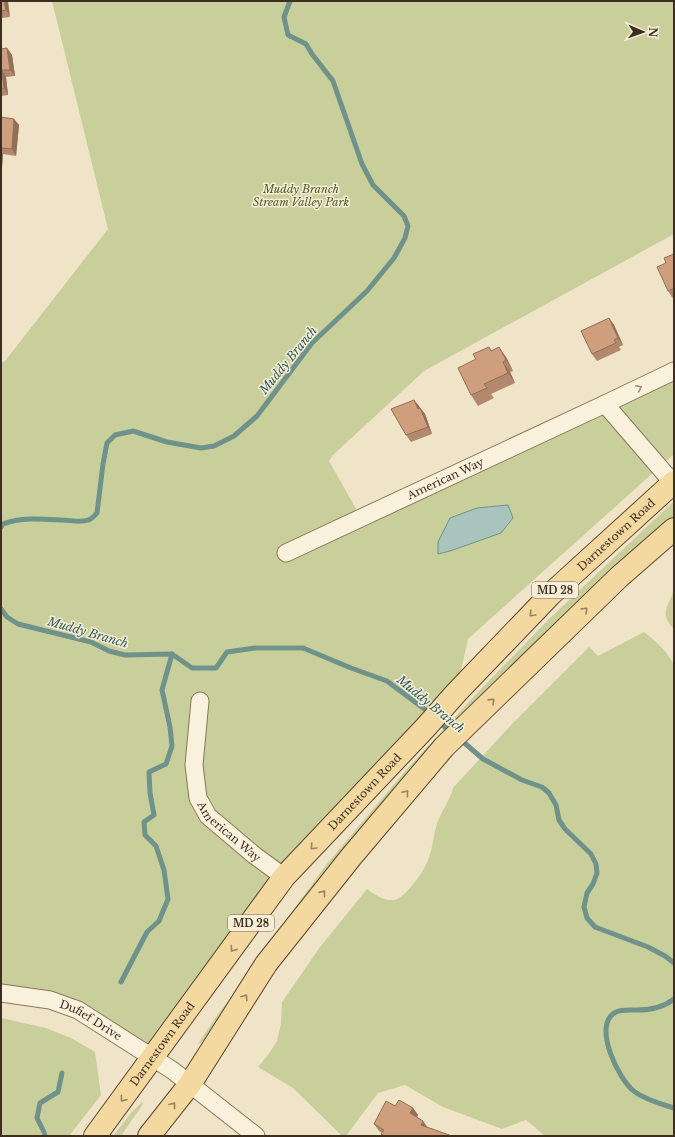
<svg xmlns="http://www.w3.org/2000/svg" width="675" height="1137" font-family="'Libre Baskerville',serif">
<style>
.green{fill:#c9cf9b}
.water{fill:#a9c4bc;stroke:#6f938a}
.lines{fill:none;stroke-linecap:round;stroke-linejoin:round}
.stream{stroke:#6f938a;stroke-width:5}
.street-casing{stroke:#8d765c;stroke-width:19}
.primary-casing{stroke:#5b4430;stroke-width:24}
.street{stroke:#faf1dc;stroke-width:17}
.primary{stroke:#f3d9a0;stroke-width:22}
.wall{fill:#b2896c}
.shaded-wall{fill:#916f58}
.building{fill:#cf9f7d;stroke:#916f58}
.oneway{stroke:#9c907e}
.oneway2{stroke:#988460}
.labels{text-anchor:middle;dominant-baseline:central;stroke-width:3;stroke-linejoin:round;paint-order:stroke}
.shield{fill:#f7eed8;stroke:#756857;stroke-width:1}
.shield-label{font-size:10px;font-weight:bold;fill:#3d2e20}
.park-label{font-size:11px;font-style:italic;fill:#4d5a26;stroke:#f7eed8}
.street-label{font-size:11px;fill:#3d2e20;stroke:#f7eed8}
.water-label{font-size:12px;font-style:italic;fill:#2f5d5a;stroke:#f7eed8}
</style>
<rect width="100%" height="100%" fill="#f0e4c8"/>
<g class="green">
<path d="M52,1H674V234L424,371L333,455L329,461L364,523L674,377V454L468,639L456,693L284,877L153,1059L100,1024L1,993V363L5,361L108,229Z"/>
<path d="M674,501V520L532,656L207,1037L197,1045L218,1014L272,946L294,909L326,865L407,769L479,691L549,619Z"/>
<path d="M674,589V629C658,613 669,606 674,589Z"/>
<path d="M644,632C656,641 667,651 674,665V1136H545L526,1120L502,1129L443,1107L405,1085L378,1093L346,1136H342L293,1088L258,1067L268,1055L277,1041L281,1023L282,1002L320,947L367,889C374,894 385,902 395,900C407,896 426,869 429,857C433,847 433,835 437,824C441,811 450,801 453,788L512,724L589,647L598,656Z"/>
<path d="M1,1018L46,1028L73,1039L95,1052L101,1095L69,1136H1Z"/>
<path d="M142,1102L143,1104L121,1136H113L131,1113Z"/>
</g>
<path class="water" d="M508,505L513,518L501,533L450,551L438,554V542L450,518L477,508Z"/>
<g class="lines">
<g class="stream">
<path d="M1,527L3,524C22,517 43,519 62,520C70,520 80,523 88,520C92,519 94,516 97,513L103,464L107,443L115,435L133,431L167,442L201,448L214,446L234,436L257,416L312,343L367,291L394,258L405,238L408,226L404,216L373,185L362,164L333,81L312,54L306,44L288,35L284,17L290,1"/>
<path d="M1,609L7,617L18,624L91,642L109,651L125,655L172,654L192,668H216L227,652L255,648H303L351,668L387,681L431,714"/>
<path d="M438,721L452,733"/>
<path d="M460,739L483,759L522,780L542,787L549,793L556,805L559,820L565,829L591,854L596,864L597,873L593,884L587,893L584,907L587,918L595,927L648,947L665,956L674,963"/>
<path d="M121,982L147,932L159,921L168,899L164,870L156,846L145,835L144,822L154,815L150,793L149,772L166,764L172,746L170,727L162,690L172,654"/>
<path d="M674,999C664,1007 649,1010 637,1010C630,1010 623,1009 616,1012C591,1024 619,1081 635,1092C646,1100 661,1104 674,1108"/>
<path d="M45,1136L44,1132L37,1118L40,1103L58,1092L62,1073"/>
</g>
<defs>
<g id="street">
<path d="M605,404L673,483"/>
<path id="s1" d="M286,553L605,404L674,371"/>
<path id="s2" d="M200,701L194,765L198,798L208,816L254,855L284,877"/>
<path id="s3" d="M1,993L50,1000L78,1010L172,1070L256,1136"/>
</g>
<g id="primary">
<path id="s4" d="M95,1136L284,877L426,727L456,693L551,594L674,482"/>
<path d="M149,1136L190,1084L266,964L351,857L444,747L619,577L674,529"/>
</g>
</defs>
<use href="#street" class="street-casing"/>
<use href="#primary" class="primary-casing"/>
<use href="#street" class="street"/>
<use href="#primary" class="primary"/>
</g>
<g class="wall">
<path d="M1,1L10,17L1,18Z"/>
<path d="M1,43L2,49L7,48L12,55L15,76L6,77L8,95L1,96Z"/>
<path d="M1,117L14,119L19,125L16,156L3,154L2,168H1Z"/>
<path d="M674,254V300L668,291L666,263Z"/>
<path d="M609,318L614,325L623,345L619,347L621,350L597,361L592,354Z"/>
<path d="M492,350L506,357L513,371L510,372L515,383L491,394L494,398L478,406L471,395L476,359Z"/>
<path d="M414,400L425,414L432,434L411,442L406,435Z"/>
<path d="M395,1106L413,1108L418,1115L417,1117L428,1128L452,1136H382L381,1134L382,1133L379,1131L374,1124Z"/>
</g>
<g class="shaded-wall">
<path d="M4,1H8L10,17L6,10Z"/>
<path d="M7,48L12,55L15,76L10,70Z"/>
<path d="M2,70L6,77L8,95L4,88Z"/>
<path d="M14,119L19,125L16,156L12,149Z"/>
<path d="M1,151L3,154L2,168L1,167Z"/>
<path d="M609,318L614,325L623,345L618,338Z"/>
<path d="M499,347L506,357L513,371L506,360Z"/>
<path d="M503,362L510,372L515,383L508,373Z"/>
<path d="M414,400L419,406L423,415L418,409Z"/>
<path d="M420,408L425,414L432,434L428,427Z"/>
<path d="M413,1108L418,1115L415,1120L410,1113Z"/>
<path d="M423,1121L428,1128L421,1125Z"/>
</g>
<g class="building">
<path d="M1,1H4L6,10L1,11Z"/>
<path d="M7,48L10,70H2L4,88L1,89V49Z"/>
<path d="M1,117L14,119L12,149L1,148Z"/>
<path d="M674,254V288L668,291L657,267L666,263L664,258Z"/>
<path d="M609,318L618,338L614,340L616,343L592,354L581,331Z"/>
<path d="M489,347L491,351L499,347L506,360L503,362L508,373L484,384L487,388L471,395L458,368L476,359L473,354Z"/>
<path d="M414,400L418,409L420,408L428,427L406,435L391,409Z"/>
<path d="M399,1100L413,1108L410,1113L423,1121L421,1125L452,1136H385L381,1134L384,1130L374,1124L386,1101L395,1106Z"/>
</g>
<defs><path id="oneway-chevron" d="M-2-3.5L2.5 0L-2 3.5" fill="none" stroke-width="1.6" stroke-linecap="round" stroke-linejoin="round"/></defs>
<use class="oneway" href="#oneway-chevron" transform="translate(639 388) rotate(-26)"/>
<g class="oneway2">
<use href="#oneway-chevron" transform="translate(585 610) rotate(-44)"/>
<use href="#oneway-chevron" transform="translate(532 614) rotate(134)"/>
<use href="#oneway-chevron" transform="translate(492 701) rotate(-44)"/>
<use href="#oneway-chevron" transform="translate(406 793) rotate(-50)"/>
<use href="#oneway-chevron" transform="translate(313 847) rotate(133)"/>
<use href="#oneway-chevron" transform="translate(323 893) rotate(-51)"/>
<use href="#oneway-chevron" transform="translate(233 949) rotate(126)"/>
<use href="#oneway-chevron" transform="translate(245 997) rotate(-57)"/>
<use href="#oneway-chevron" transform="translate(123 1099) rotate(127)"/>
<use href="#oneway-chevron" transform="translate(173 1105) rotate(-52)"/>
</g>
<g class="labels">
<g class="shield">
<rect x="532" y="582" width="46" height="16" rx="3"/>
<rect x="228" y="915" width="46" height="16" rx="3"/>
</g>
<g class="shield-label">
<text x="555" y="590">MD 28</text>
<text x="251" y="923">MD 28</text>
</g>
<g class="park-label">
<text x="301" y="189">Muddy Branch<tspan x="301" dy="13">Stream Valley Park</tspan></text>
</g>
<g class="street-label">
<text stroke="none"><textPath href="#s1" startOffset="176">American Way</textPath></text>
<text stroke="none"><textPath href="#s4" startOffset="798">Darnestown Road</textPath></text>
<text stroke="none"><textPath href="#s4" startOffset="438">Darnestown Road</textPath></text>
<text stroke="none"><textPath href="#s2" startOffset="144">American Way</textPath></text>
<text stroke="none"><textPath href="#s3" startOffset="95">Dufief Drive</textPath></text>
<text stroke="none"><textPath href="#s4" startOffset="114">Darnestown Road</textPath></text>
</g>
<g class="water-label">
<text transform="translate(288 360) rotate(-51)">Muddy Branch</text>
<text transform="translate(88 632) rotate(16)">Muddy Branch</text>
<text transform="translate(431 704) rotate(39)">Muddy Branch</text>
</g>
</g>
<rect width="675" height="1137" fill="none" stroke="#3d2e20" stroke-width="4"/>
<g transform="translate(643 32) rotate(92)" stroke="#f7eed8" stroke-width="3" paint-order="stroke">
<path d="M0-3L7 15L0 10L-7 15Z" fill="#3d2e20"/>
<text y="-6" font-size="11" font-weight="bold" text-anchor="middle" fill="#3d2e20">N</text>
</g>
</svg>
